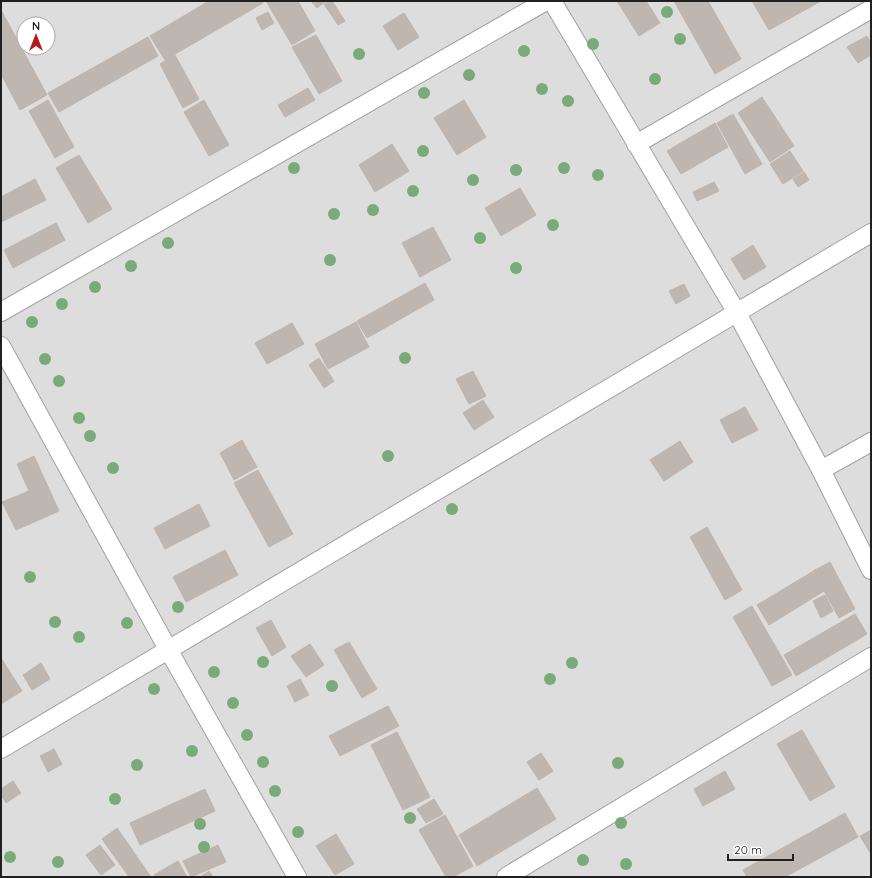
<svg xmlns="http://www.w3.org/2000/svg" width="872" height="878" font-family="Quicksand,sans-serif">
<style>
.residential{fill:#dedddd;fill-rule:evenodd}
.building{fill:#bdb6b1;stroke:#c0b4ac}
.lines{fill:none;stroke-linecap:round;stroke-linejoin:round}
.minor-casing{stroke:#a1a1a1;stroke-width:20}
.minor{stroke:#fff;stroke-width:18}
.tree{fill:#7aaa7a}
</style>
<rect width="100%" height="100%" fill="#f0ede8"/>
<path class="residential" d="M1,1H871V877H1ZM24,24H48V48H24Z"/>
<g class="building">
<path d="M209,1H262L263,3L165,60L150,36Z"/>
<path d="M266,1H298L315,31L292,45Z"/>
<path d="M311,1H326L317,8Z"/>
<path d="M330,1H332L345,21L338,25L324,4Z"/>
<path d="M617,1H646L660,23L639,36Z"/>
<path d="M674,1H708L741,59L715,74Z"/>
<path d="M752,1H821L769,30Z"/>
<path d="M1,10L47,95L20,110L1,74Z"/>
<path d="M268,12L274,23L262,30L256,18Z"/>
<path d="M404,13L419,37L398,50L383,26Z"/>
<path d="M316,35L342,81L319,94L292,47Z"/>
<path d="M867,36L871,43V55L858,63L847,47Z"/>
<path d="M148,37L158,56L59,112L48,93Z"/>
<path d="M175,55L199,99L183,108L160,64Z"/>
<path d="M308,88L315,100L285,117L278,105Z"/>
<path d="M762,97L794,146L770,162L738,113Z"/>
<path d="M48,100L74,147L55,158L29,111Z"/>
<path d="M204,100L229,145L209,156L184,112Z"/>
<path d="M464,100L486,137L457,155L434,118Z"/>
<path d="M733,114L762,164L745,174L717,123Z"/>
<path d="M715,123L728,147L681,174L667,151Z"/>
<path d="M392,144L409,171L375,192L359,165Z"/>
<path d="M790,151L803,171L783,184L770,164Z"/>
<path d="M79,155L112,209L88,223L56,168Z"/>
<path d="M804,172L809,180L798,187L793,179Z"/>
<path d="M35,179L46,200L1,222V197Z"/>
<path d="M714,182L719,191L697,201L693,192Z"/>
<path d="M520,188L536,215L501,236L485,208Z"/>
<path d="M56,223L65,240L13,268L4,250Z"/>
<path d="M433,227L451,260L420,277L402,243Z"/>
<path d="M753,245L766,267L744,280L731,259Z"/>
<path d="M425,283L434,300L367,338L357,321Z"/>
<path d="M684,284L690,296L676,304L669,291Z"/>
<path d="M356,322L369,347L328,369L315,344Z"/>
<path d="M292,323L304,344L267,364L255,343Z"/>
<path d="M319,358L334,381L324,388L309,365Z"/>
<path d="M473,371L486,396L469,404L456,379Z"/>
<path d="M483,400L494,417L474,430L463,413Z"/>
<path d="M745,407L758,430L732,443L720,420Z"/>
<path d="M242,440L257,467L234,480L220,453Z"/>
<path d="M680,441L693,462L664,481L650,460Z"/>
<path d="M34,456L59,511L16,530L2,502L29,491L17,464Z"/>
<path d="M258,470L293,534L269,547L234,483Z"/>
<path d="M199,504L210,526L165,549L154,528Z"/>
<path d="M707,527L742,590L725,600L690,537Z"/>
<path d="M225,550L238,575L186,602L173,577Z"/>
<path d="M830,562L855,609L839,618L813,571Z"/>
<path d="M812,572L824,591L769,625L757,605Z"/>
<path d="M825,595L833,611L821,618L813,601Z"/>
<path d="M752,606L792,675L772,686L733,617Z"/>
<path d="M855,614L867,634L796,676L784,655Z"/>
<path d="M271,620L286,647L272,656L256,628Z"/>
<path d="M349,642L377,689L362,698L334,650Z"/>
<path d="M310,644L324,665L306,677L291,656Z"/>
<path d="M1,658L22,691L1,704Z"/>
<path d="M41,663L50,679L32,690L23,675Z"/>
<path d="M300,679L309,695L295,702L287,686Z"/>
<path d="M388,706L399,726L340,756L329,736Z"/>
<path d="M802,730L835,787L810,801L777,744Z"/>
<path d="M397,732L430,797L403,810L371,745Z"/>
<path d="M54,749L62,764L48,772L40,756Z"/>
<path d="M541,753L553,771L539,780L527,762Z"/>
<path d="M725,771L735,789L703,806L694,789Z"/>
<path d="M13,781L21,793L6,803L1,795V789Z"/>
<path d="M537,788L556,819L477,866L459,835Z"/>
<path d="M205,789L215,811L140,845L130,823Z"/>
<path d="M434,799L443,814L426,823L417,809Z"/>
<path d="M845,813L858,837L785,877H747L743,870Z"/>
<path d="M445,815L473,866L453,877H446L419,830Z"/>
<path d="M117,828L151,877H129L102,839Z"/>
<path d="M871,830V854L860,836Z"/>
<path d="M336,834L354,864L335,875L316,846Z"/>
<path d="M100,845L115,865L101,875L86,855Z"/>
<path d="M218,845L226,862L191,877L183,861Z"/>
<path d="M178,861L187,877H155L154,875Z"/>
<path d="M209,871L213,877H200Z"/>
</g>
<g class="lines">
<defs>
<g id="minor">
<path d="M552,1L737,313L821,470L871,570"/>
<path d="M636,144L871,9"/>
<path d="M1,312L546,1"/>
<path d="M1,346L169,651L297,877"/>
<path d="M821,470L871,442"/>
<path d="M1,749L871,233"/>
<path d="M506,877L871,657"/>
</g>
</defs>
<use href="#minor" class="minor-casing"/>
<use href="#minor" class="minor"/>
</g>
<g class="tree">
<circle cx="667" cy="12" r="6"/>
<circle cx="680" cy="39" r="6"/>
<circle cx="593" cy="44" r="6"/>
<circle cx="524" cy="51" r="6"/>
<circle cx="359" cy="54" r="6"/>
<circle cx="469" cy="75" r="6"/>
<circle cx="655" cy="79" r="6"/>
<circle cx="542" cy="89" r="6"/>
<circle cx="424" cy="93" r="6"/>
<circle cx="568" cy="101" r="6"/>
<circle cx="423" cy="151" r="6"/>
<circle cx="294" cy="168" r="6"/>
<circle cx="564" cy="168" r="6"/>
<circle cx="516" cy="170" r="6"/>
<circle cx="598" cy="175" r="6"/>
<circle cx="473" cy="180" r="6"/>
<circle cx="413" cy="191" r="6"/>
<circle cx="373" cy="210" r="6"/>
<circle cx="334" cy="214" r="6"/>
<circle cx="553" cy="225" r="6"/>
<circle cx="480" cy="238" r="6"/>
<circle cx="168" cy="243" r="6"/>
<circle cx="330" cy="260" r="6"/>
<circle cx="131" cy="266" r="6"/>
<circle cx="516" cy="268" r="6"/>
<circle cx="95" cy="287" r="6"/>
<circle cx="62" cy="304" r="6"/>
<circle cx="32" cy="322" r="6"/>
<circle cx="405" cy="358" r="6"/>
<circle cx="45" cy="359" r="6"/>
<circle cx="59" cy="381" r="6"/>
<circle cx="79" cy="418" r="6"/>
<circle cx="90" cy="436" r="6"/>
<circle cx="388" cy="456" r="6"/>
<circle cx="113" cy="468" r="6"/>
<circle cx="452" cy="509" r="6"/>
<circle cx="30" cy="577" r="6"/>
<circle cx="178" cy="607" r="6"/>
<circle cx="55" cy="622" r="6"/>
<circle cx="127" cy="623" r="6"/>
<circle cx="79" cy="637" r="6"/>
<circle cx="263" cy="662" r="6"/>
<circle cx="572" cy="663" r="6"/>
<circle cx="214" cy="672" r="6"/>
<circle cx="550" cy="679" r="6"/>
<circle cx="332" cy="686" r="6"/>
<circle cx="154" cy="689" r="6"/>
<circle cx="233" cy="703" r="6"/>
<circle cx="247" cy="735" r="6"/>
<circle cx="192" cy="751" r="6"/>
<circle cx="263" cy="762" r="6"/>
<circle cx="618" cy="763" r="6"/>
<circle cx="137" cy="765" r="6"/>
<circle cx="275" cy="791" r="6"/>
<circle cx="115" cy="799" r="6"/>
<circle cx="410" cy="818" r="6"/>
<circle cx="621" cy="823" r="6"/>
<circle cx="200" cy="824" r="6"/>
<circle cx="298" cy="832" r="6"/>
<circle cx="204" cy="847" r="6"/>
<circle cx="10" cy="857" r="6"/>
<circle cx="583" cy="860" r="6"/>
<circle cx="58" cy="862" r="6"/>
<circle cx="626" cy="864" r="6"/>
</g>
<rect width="872" height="878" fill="none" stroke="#202020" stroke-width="4"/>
<g transform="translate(36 36)"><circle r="19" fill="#ffffff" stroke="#a6a6a6"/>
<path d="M0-3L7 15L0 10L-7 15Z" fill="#b8191c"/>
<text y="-6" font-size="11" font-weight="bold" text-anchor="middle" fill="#202020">N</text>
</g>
<path d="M728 854v6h65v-6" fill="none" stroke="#202020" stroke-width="2"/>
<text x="734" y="854" font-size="12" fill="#202020" stroke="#ffffff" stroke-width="3" paint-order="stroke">20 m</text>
</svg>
